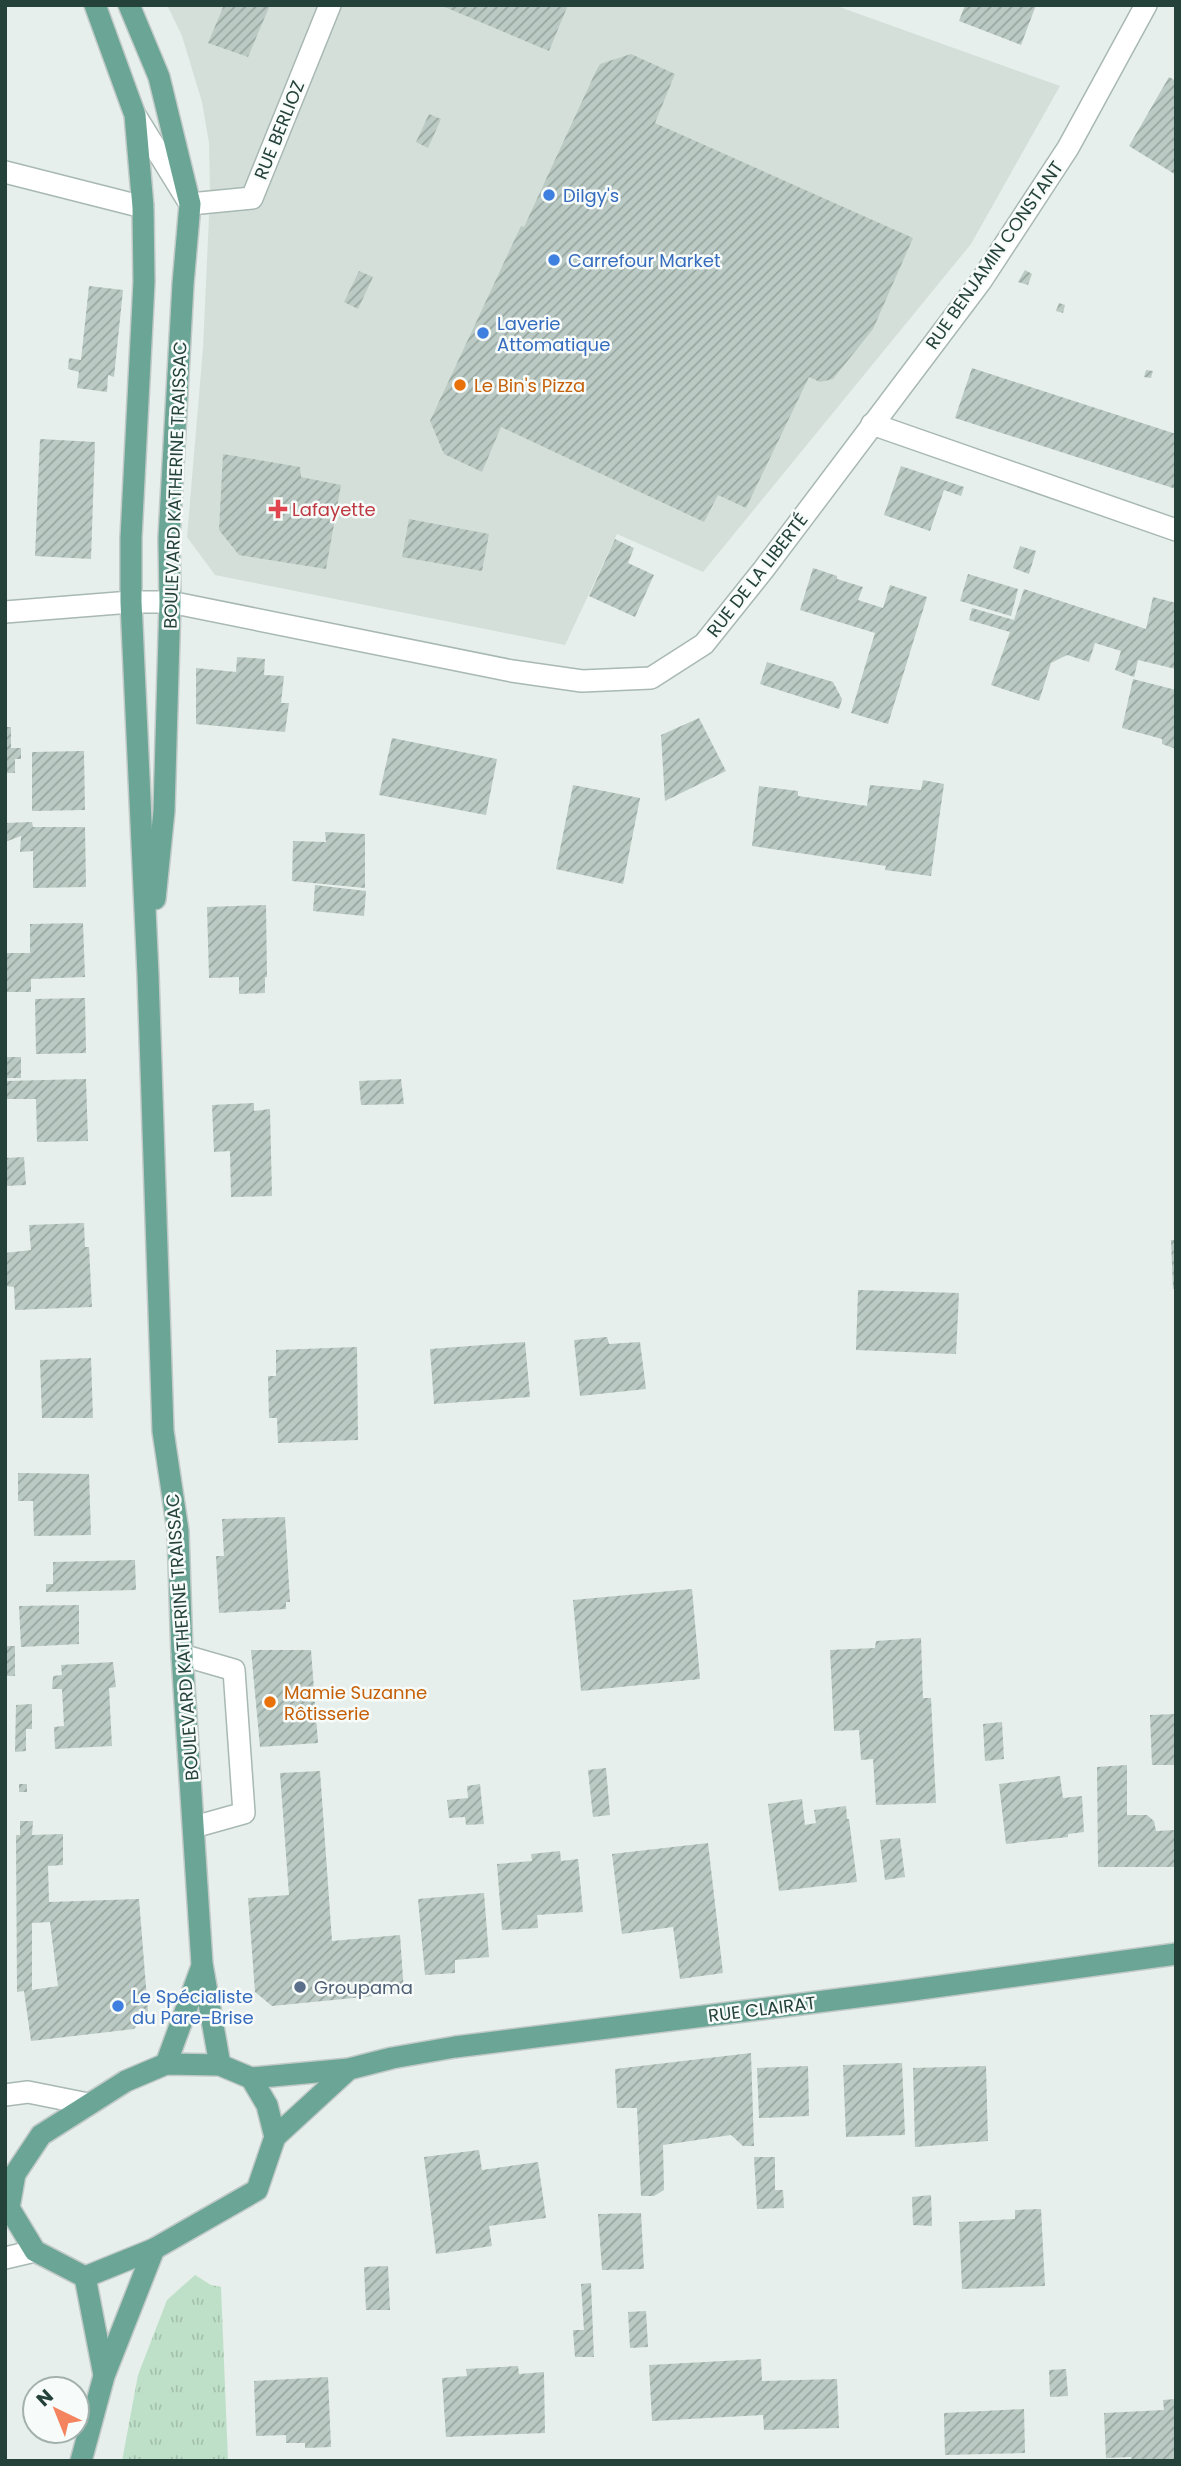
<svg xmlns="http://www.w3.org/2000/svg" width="1181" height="2466" font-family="Poppins,sans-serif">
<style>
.built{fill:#d4dfda}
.grass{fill:url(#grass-tufts)}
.building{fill:url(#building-hatch);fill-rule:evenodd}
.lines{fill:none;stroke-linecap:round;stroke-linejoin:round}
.minor-casing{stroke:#a8b8b2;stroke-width:24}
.major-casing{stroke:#c2cac8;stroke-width:24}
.minor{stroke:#fff;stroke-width:21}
.major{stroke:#6aa596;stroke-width:21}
.shop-dot{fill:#3f7fe0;stroke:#f7fbf9;stroke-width:2.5}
.food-dot{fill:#e8710a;stroke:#f7fbf9;stroke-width:2.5}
.health-dot{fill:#e0444e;stroke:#f7fbf9;stroke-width:2.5}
.service-dot{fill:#5c6f8a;stroke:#f7fbf9;stroke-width:2.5}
.labels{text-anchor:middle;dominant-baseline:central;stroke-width:5;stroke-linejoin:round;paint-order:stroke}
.street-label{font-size:18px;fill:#24423a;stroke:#f7fbf9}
.shop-label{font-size:18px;fill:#366cbe;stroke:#f7fbf9;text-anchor:start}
.food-label{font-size:18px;fill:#c56008;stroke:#f7fbf9;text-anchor:start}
.health-label{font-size:18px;fill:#be3a42;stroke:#f7fbf9;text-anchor:start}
.service-label{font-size:18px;fill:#4e5e75;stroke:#f7fbf9;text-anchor:start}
</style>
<defs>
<pattern id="grass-tufts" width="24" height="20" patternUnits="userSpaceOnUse" patternTransform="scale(1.75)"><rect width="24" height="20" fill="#bfe0c8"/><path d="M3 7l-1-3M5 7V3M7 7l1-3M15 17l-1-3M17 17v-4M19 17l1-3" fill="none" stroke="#a4c1ad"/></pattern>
<pattern id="building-hatch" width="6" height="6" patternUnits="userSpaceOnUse" patternTransform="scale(1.75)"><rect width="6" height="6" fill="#bbcac4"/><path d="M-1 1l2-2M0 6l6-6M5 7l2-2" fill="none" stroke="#98a6a0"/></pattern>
</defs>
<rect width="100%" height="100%" fill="#e6efeb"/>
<path class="built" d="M167,5H834L1060,86L971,244L703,572L617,534L565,645L215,575L187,537L203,348L210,195L209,143L202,102L182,36Z"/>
<path class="grass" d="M195,2275L211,2285L221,2287L228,2461H122L138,2375L167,2300Z"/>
<g class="building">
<path d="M224,5H270L248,57L208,43Z"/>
<path d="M440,5H568L549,51Z"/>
<path d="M965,5H1036L1021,45L959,21Z"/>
<path d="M631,54L675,74L655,123L913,238L873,329L833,379L820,382L809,377L746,508L718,495L704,522L501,427L482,472L444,454L430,421L521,226L524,227L596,71L600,64Z"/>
<path d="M1169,77L1176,81V175L1129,146Z"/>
<path d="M429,114L441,119L428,148L416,142Z"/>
<path d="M1025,270L1032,274L1028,285L1018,282Z"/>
<path d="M359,271L373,277L358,309L344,302Z"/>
<path d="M89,286L123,290L114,377L108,375L107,392L77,388L79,372L68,369L69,358L81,360Z"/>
<path d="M1059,303L1065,305L1063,313L1056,311Z"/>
<path d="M972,368L1176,434V489L955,418Z"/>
<path d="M1146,370L1153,371L1151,378L1144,377Z"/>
<path d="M40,439L95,442L91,559L35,556Z"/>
<path d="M223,454L300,467L301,477L341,485L326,569L239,555L219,530Z"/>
<path d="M901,466L964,487L961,496L944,490L930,531L884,515Z"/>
<path d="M409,519L489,534L482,571L402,557Z"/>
<path d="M615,539L634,548L628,563L654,575L635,617L589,596Z"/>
<path d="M1020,546L1036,551L1029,574L1013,568Z"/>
<path d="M813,568L837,576V579L863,587L858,600L883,608L890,585L927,597L888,724L851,713L875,633L800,610Z"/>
<path d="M968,574L1018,589L1011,616L960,601Z"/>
<path d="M1024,589L1146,629L1153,597L1176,603V669L1138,660L1134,677L1115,670L1121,651L1095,643L1089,662L1067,655L1051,663L1039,701L991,685L1010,632L969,620L972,608L1014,620Z"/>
<path d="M237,657L265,659L264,675L284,676L281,703H289L285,732L196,724V668L236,672Z"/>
<path d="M767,662L833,682L842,699L839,709L760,684Z"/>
<path d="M1133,679L1176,690V749L1162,744V739L1122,728Z"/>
<path d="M699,718L726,771L665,801L661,735Z"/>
<path d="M5,727H11V748H21V759H15V773H5Z"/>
<path d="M392,738L497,759L486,815L379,795Z"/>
<path d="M84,751L85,810L32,811V752Z"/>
<path d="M923,780L944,784L931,876L885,870L886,866L752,846L759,786L798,791V796L867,806L870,785L921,790Z"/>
<path d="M573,785L640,798L623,884L556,869Z"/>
<path d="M32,822L33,827H85L86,887L33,888V851L20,852L21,836L5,842V823Z"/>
<path d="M325,832L365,834V888L292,881L293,841L326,842Z"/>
<path d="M315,885L366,891L364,916L313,911Z"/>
<path d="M266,905L267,977H265V993L239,994V977L209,978L207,907Z"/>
<path d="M83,923L85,977L31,979V992H5V953H30V924Z"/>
<path d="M85,998L86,1053L36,1054L35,999Z"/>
<rect x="5" y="1057" width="16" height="21"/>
<path d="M86,1079L88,1141L37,1142L36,1099H5V1081Z"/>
<path d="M401,1079L404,1104L361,1105L359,1081Z"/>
<path d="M254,1103V1111L270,1109L272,1196L231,1197L230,1151L214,1152L212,1105Z"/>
<path d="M24,1157L26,1185L5,1186V1158Z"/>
<path d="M84,1223L85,1247H89L92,1307L15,1310L14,1287L5,1286V1253L31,1250L29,1225Z"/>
<path d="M1171,1240H1176V1289H1173Z"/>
<path d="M858,1290L959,1293L956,1354L856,1350Z"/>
<path d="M607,1337L609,1344L640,1342L646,1389L580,1396L574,1340Z"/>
<path d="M525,1342L530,1397L434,1404L430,1349Z"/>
<path d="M357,1347L358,1440L278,1443L277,1418H269L268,1376H276V1350Z"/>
<path d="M91,1358L93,1418H42L40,1360Z"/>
<path d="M18,1473L89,1474L91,1535L34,1536L33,1501H18Z"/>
<path d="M285,1517L290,1602H286V1609L219,1613L216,1556H224L222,1519Z"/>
<path d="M135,1560L136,1590L46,1592V1584H53V1562Z"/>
<path d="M692,1589L700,1679L581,1691L573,1600Z"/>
<path d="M79,1605V1644L21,1647L19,1606Z"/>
<path d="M921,1638L923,1698H931L936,1803L876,1805L873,1759L861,1760L859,1730L834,1731L830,1650L875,1648L876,1641Z"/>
<rect x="5" y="1646" width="10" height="30"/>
<path d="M251,1650H311L318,1743L260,1747Z"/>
<path d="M113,1662L116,1687L109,1688L112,1746L55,1749L54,1727L64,1726L62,1689H52L53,1676L62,1675L61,1665Z"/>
<path d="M32,1704V1729H26V1751L15,1752L16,1705Z"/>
<path d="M1176,1714V1765H1152L1150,1715Z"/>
<path d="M1002,1722L1004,1759L985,1761L983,1724Z"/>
<path d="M1127,1765V1815H1147L1154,1821L1156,1831L1176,1830V1867H1098L1097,1767Z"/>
<path d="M606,1768L610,1815L593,1817L588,1770Z"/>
<path d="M320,1771L332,1941L400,1935L404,1993L272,2006L255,1992L248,1898L289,1895L280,1773Z"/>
<path d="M1060,1776L1063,1798L1082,1796L1084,1832L1068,1834V1837L1006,1844L999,1784Z"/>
<rect x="19" y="1784" width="8" height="8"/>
<path d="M480,1784L484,1824L466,1825L465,1817L449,1818L447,1800L468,1798L467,1786Z"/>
<path d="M802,1799L805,1825L816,1823L814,1810L846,1806L847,1819H849L857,1882L779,1891L768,1804Z"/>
<path d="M20,1821H33L32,1835L63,1834V1865L48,1866L49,1902L139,1899L148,2012L134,2029L31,2041L24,1991L17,1992L16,1835H20ZM50,1922L58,1986L32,1990V1923Z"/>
<path d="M900,1838L905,1877L885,1880L880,1840Z"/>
<path d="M708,1843L723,1973L680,1979L673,1927L622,1934L612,1854Z"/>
<path d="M560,1851L561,1861L578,1859L583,1912L537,1915L538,1928L502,1930L497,1864L532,1861L531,1854Z"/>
<path d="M484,1893L489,1957L455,1960V1973L425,1975L418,1899Z"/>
<path d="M751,2053L754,2146H743L731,2135L663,2145L664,2190L654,2196H641L637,2108H617L615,2069Z"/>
<path d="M902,2063L905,2135L846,2137L843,2065Z"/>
<path d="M808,2066L809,2116L759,2118L757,2068Z"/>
<path d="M986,2066L988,2141L915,2147L913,2068Z"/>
<path d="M479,2150L482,2170L538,2162L546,2218L489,2226L492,2246L436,2254L424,2157Z"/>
<path d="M754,2157H775V2190H783L784,2208L757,2209Z"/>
<path d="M931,2195L932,2226L913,2225L912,2197Z"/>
<path d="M1041,2209L1045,2286L962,2289L959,2222L1015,2219V2210Z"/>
<path d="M641,2213L644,2269L602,2270L598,2214Z"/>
<path d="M388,2266L390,2310H366L364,2267Z"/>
<path d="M591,2283L594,2357H575L573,2330H584L581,2284Z"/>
<path d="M646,2311L648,2347L630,2348L628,2312Z"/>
<path d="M761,2359L762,2381L837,2379L839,2428L764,2430L763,2415L652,2421L649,2365Z"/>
<path d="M518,2366L519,2374L544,2372L545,2433L446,2437L442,2378L467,2376L466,2369Z"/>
<path d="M1066,2369L1068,2396L1050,2397L1049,2370Z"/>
<path d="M328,2377L331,2447L305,2448V2443H286V2435L256,2436L254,2381Z"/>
<path d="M1176,2399V2461H1132L1131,2457L1106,2458L1104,2413L1164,2410L1163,2400Z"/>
<path d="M1024,2409L1025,2453L945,2455L944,2413Z"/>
</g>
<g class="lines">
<defs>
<g id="minor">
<path d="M135,115L190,204L252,198L330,5"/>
<path d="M5,172L143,207"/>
<path d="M872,424L1176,530"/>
<path d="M5,612L131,602H170L512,671L582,681L651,678L704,644L764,569L981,281L1068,148L1146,5"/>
<path d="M182,1655L234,1670L244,1813L194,1827"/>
<path d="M5,2095L28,2092L88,2104"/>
<path d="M5,2258L35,2251"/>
</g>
<g id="major">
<path d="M95,5L135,115L143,207L144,282L131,538V602L148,975L163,1431L178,1531L182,1655L202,1964L220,2065"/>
<path d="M129,5L159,77L190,204L183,284L169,538L170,602L164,811L155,899"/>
<path d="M166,2064L220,2065L251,2078L267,2105L275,2137L257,2190L154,2249L85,2277L35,2251L9,2208L15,2174L41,2135L126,2081Z"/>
<path d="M166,2064L202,1966"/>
<path d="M251,2078L349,2069L392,2058L455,2047L905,1991L1176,1954"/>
<path d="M275,2137L349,2069"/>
<path d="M85,2277L104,2375"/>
<path d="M81,2461L104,2376L154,2249"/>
</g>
</defs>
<use href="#minor" class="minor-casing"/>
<use href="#major" class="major-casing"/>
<use href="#minor" class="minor"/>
<use href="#major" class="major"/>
</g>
<g class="shop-dot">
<circle cx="549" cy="195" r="7"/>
<circle cx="554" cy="260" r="7"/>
<circle cx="483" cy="333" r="7"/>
<circle cx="118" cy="2006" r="7"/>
</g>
<g class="food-dot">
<circle cx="460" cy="385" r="7"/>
<circle cx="270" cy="1702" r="7"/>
</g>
<path class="health-dot" d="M274.5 498.5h7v7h7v7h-7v7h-7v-7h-7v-7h7z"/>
<circle class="service-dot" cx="300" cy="1987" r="7"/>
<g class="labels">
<g class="street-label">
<text transform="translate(279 130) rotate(-68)">RUE BERLIOZ</text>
<text transform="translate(994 255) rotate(-55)">RUE BENJAMIN CONSTANT</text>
<text transform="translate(175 485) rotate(-88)">BOULEVARD KATHERINE TRAISSAC</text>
<text transform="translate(757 575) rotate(-52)">RUE DE LA LIBERTÉ</text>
<text transform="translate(182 1637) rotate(-94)">BOULEVARD KATHERINE TRAISSAC</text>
<text transform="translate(762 2009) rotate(-7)">RUE CLAIRAT</text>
</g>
<g class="shop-label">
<text x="563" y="195">Dilgy's</text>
<text x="568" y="260">Carrefour Market</text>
<text x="497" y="323">Laverie<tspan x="497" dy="21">Attomatique</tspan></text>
<text x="132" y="1996">Le Spécialiste<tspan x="132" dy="21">du Pare-Brise</tspan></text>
</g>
<g class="food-label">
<text x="474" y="385">Le Bin's Pizza</text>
<text x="284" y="1692">Mamie Suzanne<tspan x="284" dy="21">Rôtisserie</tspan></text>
</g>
<g class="health-label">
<text x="292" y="509">Lafayette</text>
</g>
<g class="service-label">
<text x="314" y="1987">Groupama</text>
</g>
</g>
<rect width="1181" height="2466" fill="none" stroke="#24423a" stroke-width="14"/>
<g transform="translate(56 2410) rotate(317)"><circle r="33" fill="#f7fbf9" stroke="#a3b1ad" stroke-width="2"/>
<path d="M0-5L12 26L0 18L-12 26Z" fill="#f4845f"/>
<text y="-10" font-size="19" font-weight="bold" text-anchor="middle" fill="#24423a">N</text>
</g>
</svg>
